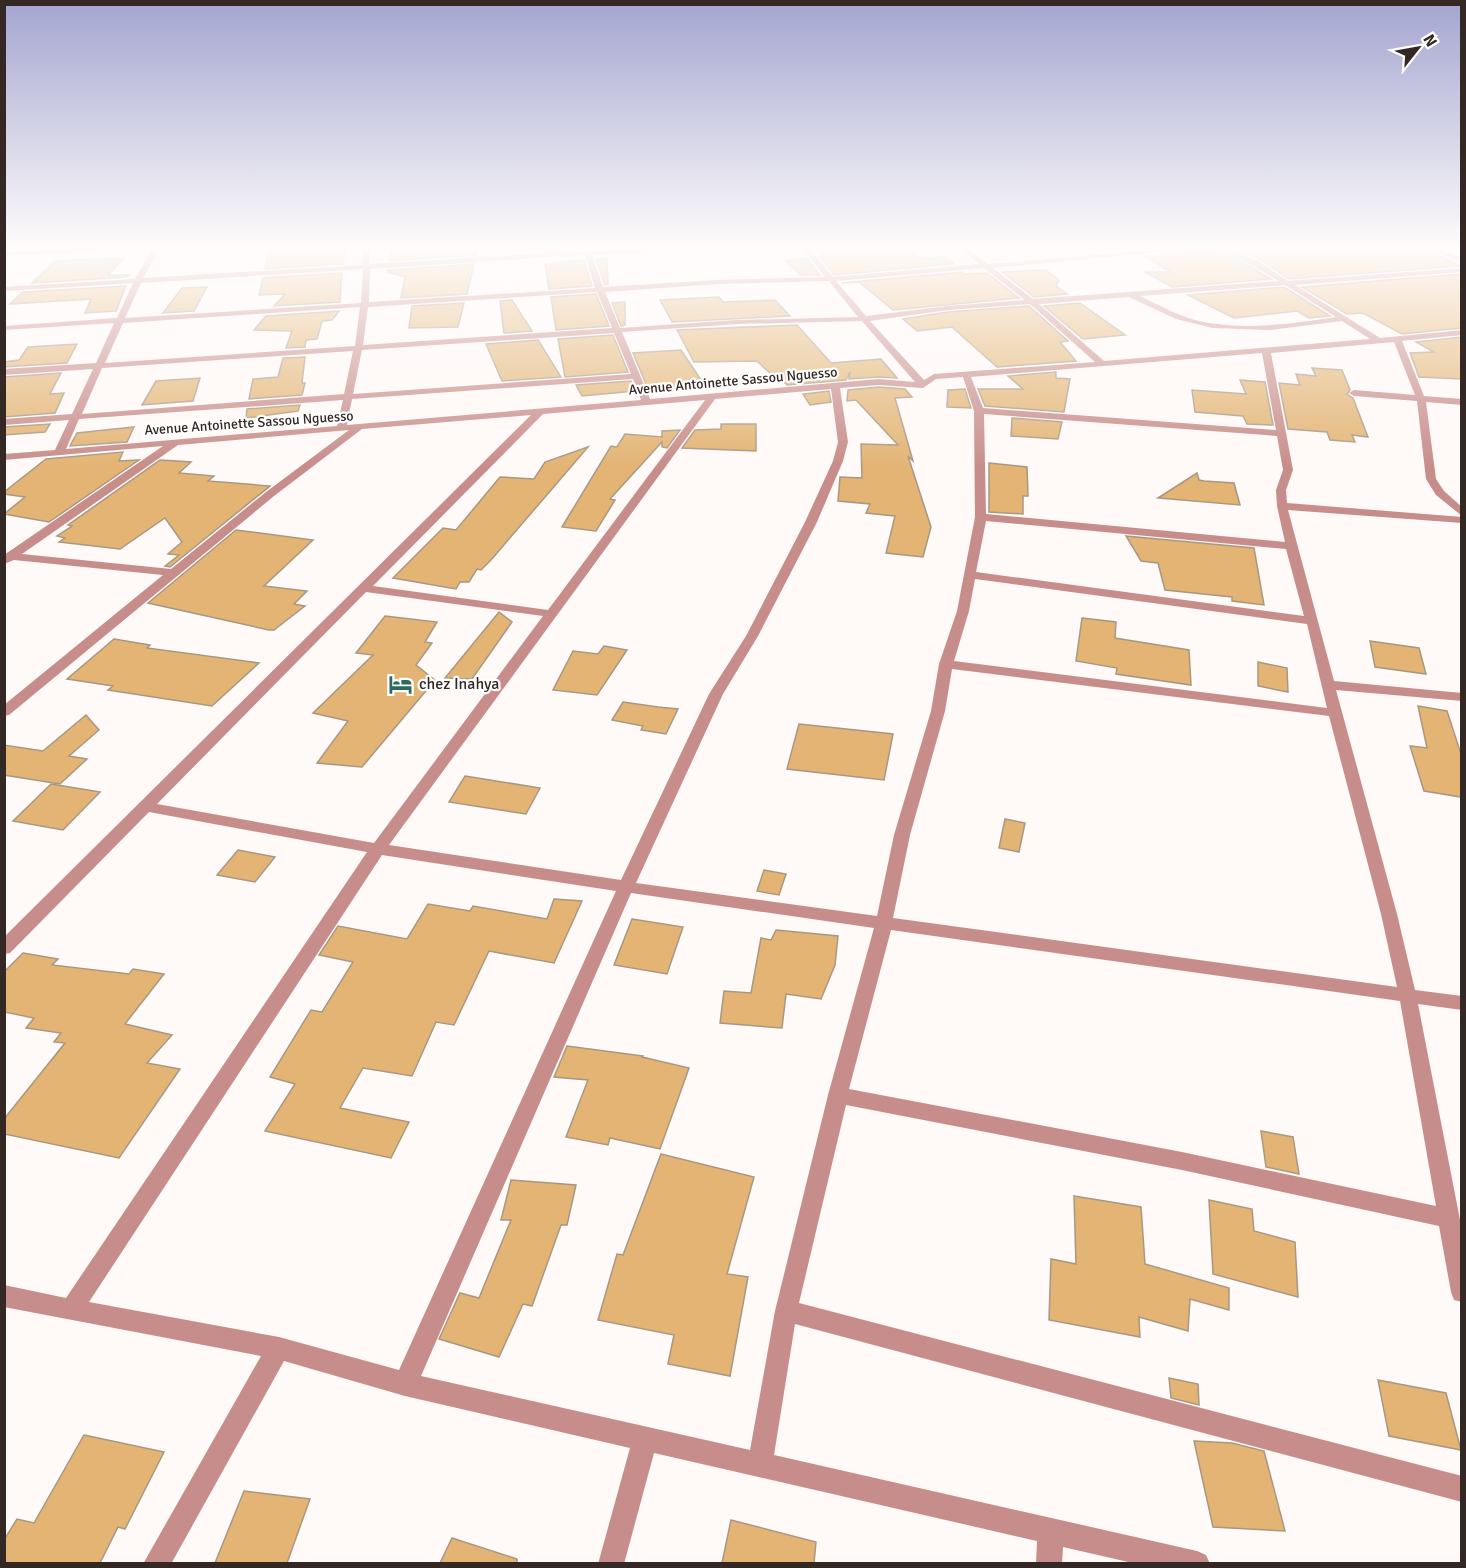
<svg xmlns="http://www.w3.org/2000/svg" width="1466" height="1568" font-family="Signika,sans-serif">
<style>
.building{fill:#e3b474;stroke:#a89883;stroke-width:1.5}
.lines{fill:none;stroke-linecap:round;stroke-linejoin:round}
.minor{fill:#c78d8a;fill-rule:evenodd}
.labels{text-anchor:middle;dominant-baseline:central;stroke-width:4.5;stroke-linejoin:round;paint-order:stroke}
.far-street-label{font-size:14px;fill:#332823;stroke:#fff}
.poi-label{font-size:16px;fill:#332823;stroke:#fff;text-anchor:start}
</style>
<rect width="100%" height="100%" fill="#fff9f7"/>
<g class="building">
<path d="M287,248H342L340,251H345L343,264L265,269L269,251L287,250Z"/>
<path d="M392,248H478L476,255L389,261Z"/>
<path d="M814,248H906L920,259L947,257L954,264L834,275L820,257H824Z"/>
<path d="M1205,248H1219L1271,279L1172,287L1145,272H1171L1144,256L1203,250Z"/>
<path d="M1234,248H1303L1306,251L1346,248L1427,250L1461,266L1289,279L1259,259Z"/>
<path d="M124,258L108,275H129L126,277L32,283L55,261Z"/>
<path d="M607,258L608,284L605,285L596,259Z"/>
<path d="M807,258L820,275H801L785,261Z"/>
<path d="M584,260L592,286L549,289L545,264Z"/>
<path d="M474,264L467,294L401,298L405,277L387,272V270Z"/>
<path d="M1046,270L1059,280L1056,286L1067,294L1034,297L1002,272Z"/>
<path d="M962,272L964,274L987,273L1019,298L893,310L859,282L841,283Z"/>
<path d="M342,273L340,302L274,306L285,294L259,295L263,278Z"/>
<path d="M1461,274V328L1402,334L1363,313L1347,314L1302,287Z"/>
<path d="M126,286L116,311L85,313L91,299L10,304L23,292Z"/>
<path d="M207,287L194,311L163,313L182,288Z"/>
<path d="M1284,287L1330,316L1309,318L1297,311L1234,318L1188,295Z"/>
<path d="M596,294L609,326L556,330L551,297Z"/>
<path d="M719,297L723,302L775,300L790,316L672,322L660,300Z"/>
<path d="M512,300L532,331L504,333L500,301Z"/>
<path d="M625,302V325L621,326L612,303Z"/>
<path d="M464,303L458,327L409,328L412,306Z"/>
<path d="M1080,303L1125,335L1083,339L1044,306Z"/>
<path d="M1029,306L1068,341L1060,342L1076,361L997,367L952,327L917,331L903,319L948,312Z"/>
<path d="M339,311L332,320L322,321L317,339L306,340L305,347L286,348L292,331L254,330L266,316Z"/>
<path d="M797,325L831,363L881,359L897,378L878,377L849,379L850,372L846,380L787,385L779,377L775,378L757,361L694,362L677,330Z"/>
<path d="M613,335L628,372L565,377L558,339Z"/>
<path d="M1461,337V379L1419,377L1410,353L1434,352L1416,342Z"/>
<path d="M538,340L561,377L502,381L486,344Z"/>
<path d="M77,344L67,363L4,367V362L19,360L28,347Z"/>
<path d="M681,350L703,383L648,389L633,353Z"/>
<path d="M305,357L302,383H305L302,395L249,399L253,379L278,377L283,358Z"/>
<path d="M1312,368L1342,370L1350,390L1347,394L1353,398L1368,437L1352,435L1355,442L1330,440L1327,432L1288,429L1279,383L1300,385L1296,374L1316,376Z"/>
<path d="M1056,372V378L1070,379L1064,412L985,406L978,389H1023L1008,376Z"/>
<path d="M61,373L50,394L64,393L55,413L4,417V377Z"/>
<path d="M200,378L193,401L142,405L156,381Z"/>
<path d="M1240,380L1265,382L1273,425L1247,424L1243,416L1195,412L1192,390L1246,394Z"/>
<path d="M631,381L635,391L582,396L576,385Z"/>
<path d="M878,387L905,389L912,397L895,398L913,461L908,456L931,527L923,557L886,553L895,516L866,513L870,504L838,501L840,477L862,478L861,444L898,445L856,400L847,401L848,390Z"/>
<path d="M965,389L971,408L947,407L948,390Z"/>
<path d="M829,391L831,402L810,405L803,394Z"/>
<path d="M300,405L298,411L246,418L247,409Z"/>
<path d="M1012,418L1062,422L1058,439L1011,436Z"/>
<path d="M50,424L45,432L4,435V427Z"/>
<path d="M721,424H756V451L682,448L695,430L721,429Z"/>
<path d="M134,427L127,442L70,446L77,433Z"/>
<path d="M680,430L667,448L662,447V442L610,499L615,500L596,531L562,527L611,446L617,447L625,434L662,437V431Z"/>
<path d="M588,447L491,560L481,570L477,569L469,582H460L456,589L393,578L443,528L456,530L500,477L534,479L545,462Z"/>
<path d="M123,452L119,461L139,460L49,522L4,514L25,497L4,494V492L46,459Z"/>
<path d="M160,460L191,462L179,473L214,476L208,481L270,486L170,567L165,566L179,555L168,554L182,542L165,518L120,549L59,542L65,538L57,536L72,526L68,525Z"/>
<path d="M989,463L1027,467L1028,496H1023V514L989,512Z"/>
<path d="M1197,473L1199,480L1204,481L1234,483L1240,505L1158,498Z"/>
<path d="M236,530L313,540L264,586L307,591L294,604L305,606L274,630H269L148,603Z"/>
<path d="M1126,536L1254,548L1264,605L1232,601V597L1165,590L1158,563L1141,561Z"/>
<path d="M499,612L512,622L472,679L445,678Z"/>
<path d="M385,616L437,622L425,642L432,643L416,665L435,680L362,767L317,763L348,721L313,713L373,655L356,653Z"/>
<path d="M1082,618L1116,622L1115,638L1189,650L1191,685L1116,674L1117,668L1076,661Z"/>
<path d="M114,639L150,645L147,648L259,663L212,706L108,690L113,686L67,679Z"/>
<path d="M1370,641L1419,648L1426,674L1375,667Z"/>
<path d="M604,646L627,650L597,695L553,690L573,651L598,654Z"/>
<path d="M1258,662L1287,668L1288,692L1258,686Z"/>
<path d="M623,702L658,707L678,709L666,734L641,730L643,726L612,720Z"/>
<path d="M1418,706L1447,711L1461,754V797L1424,791L1410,746L1427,748Z"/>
<path d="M86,715L99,730L69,756L87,759L60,784L4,775V745L43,751Z"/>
<path d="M799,724L893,734L884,780L787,769Z"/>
<path d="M465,776L540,788L526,814L449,802Z"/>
<path d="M51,784L100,792L63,830L13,821Z"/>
<path d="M1005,819L1025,823L1019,852L999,848Z"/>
<path d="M238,850L275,857L255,882L217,875Z"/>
<path d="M764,870L786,874L779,895L757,891Z"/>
<path d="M554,899L582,901L554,963L489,951L454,1025L436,1022L412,1076L363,1068L340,1108L409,1122L391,1158L265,1131L295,1084L270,1077L311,1010L322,1012L353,962L319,955L338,926L407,939L428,904L470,911L473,906L547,919Z"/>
<path d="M632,919L683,927L667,974L614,965Z"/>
<path d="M776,930L838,936L835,965L821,999L786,994L782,1028L720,1023L724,991L751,993L761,938L771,940Z"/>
<path d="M23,953L58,959L52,965L129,974L133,969L164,974L125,1024L172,1035L147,1063L180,1069L119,1158L4,1134V1119L65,1043L54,1042L61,1033L26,1028L34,1018L4,1012V972Z"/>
<path d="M567,1046L643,1056L642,1057L689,1068L660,1149L610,1138L608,1145L566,1137L588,1080L554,1077Z"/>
<path d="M1261,1131L1293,1137L1299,1174L1266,1167Z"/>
<path d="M661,1154L754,1177L727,1274L748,1277L730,1376L668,1364L674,1335L598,1320L617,1254L623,1255Z"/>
<path d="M511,1180L576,1185L567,1225H561L532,1306L523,1304L499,1357L439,1339L460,1293L479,1298L511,1220H501Z"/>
<path d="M1074,1196L1141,1207L1145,1264L1229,1288V1310L1190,1299L1188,1331L1139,1317L1140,1337L1049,1320L1051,1259L1076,1264Z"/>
<path d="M1209,1200L1252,1209L1254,1231L1295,1242L1298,1297L1213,1274Z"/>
<path d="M1169,1378L1198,1384L1199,1405L1171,1398Z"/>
<path d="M1378,1380L1446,1393L1461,1450L1389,1436Z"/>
<path d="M84,1435L164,1452L125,1529L118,1527L100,1563H4V1540L17,1519L34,1523Z"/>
<path d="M1194,1441L1232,1443L1264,1451L1285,1531L1213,1527Z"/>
<path d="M244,1491L310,1499L287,1563H215Z"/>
<path d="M731,1520L816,1542L814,1563H722Z"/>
<path d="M452,1538L517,1559V1563H440Z"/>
</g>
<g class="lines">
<g class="minor">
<path d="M81,248H120L116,250L4,256V252Z"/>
<path d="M153,248H160L143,278L363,265L362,248H369L370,264L582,251L580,248H587L589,251L676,248L672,250L592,255L603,287L718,280L825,277L802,248H809L833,277L979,264L960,248H967L988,264L1177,248H1203L993,268L1033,299L1279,281L1221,248H1229L1258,261L1288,281L1462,268V272L1295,285L1380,338L1462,330V335L1402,341L1424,396L1462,399V405L1426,402L1436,479L1444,491L1462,507V516L1436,495L1426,479L1417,401L1354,396L1349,393L1354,390L1415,395L1394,342L1271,353L1293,470L1286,490L1287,503L1462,517V523L1288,510L1334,681L1462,693V701L1336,690L1397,914L1415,990L1462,996V1010L1418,1004L1462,1230V1302L1454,1300L1451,1292L1439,1226L1182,1170L846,1105L799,1303L1462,1476V1502L795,1324L774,1455L1197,1551L1206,1555L1210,1564H1137L1063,1547L1062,1564H1036L1037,1541L654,1453L624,1564H598L630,1448L405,1396L284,1361L171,1564H143L261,1356L4,1307V1285L66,1298L367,852L149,812L10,953L4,954V937L531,415L362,429L274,496L9,715L4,716V705L163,575L14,560L4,564V555L163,446L4,460V454L55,450L69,420L4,425V419L72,414L93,369L4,375V369L96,363L114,323L4,330V326L117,318L133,283L4,291V287L135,279ZM585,255L595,288L369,302L370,269ZM984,268L1025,300L948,306L866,316L836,281ZM363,269L361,303L125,318L141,283ZM829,281L858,317L737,320L620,328L605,292L718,284ZM1285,285L1336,317C1288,324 1239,332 1191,319C1173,313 1157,304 1140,296ZM597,292L612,328L363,345L368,307ZM1129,297L1176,319L1213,328L1269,330L1342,321L1370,339L1104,361L1039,304ZM1030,304L1095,362L934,374L924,380L870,321L948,310ZM360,307L355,346L105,363L123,323ZM862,321L915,382L878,379L650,399L622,332L737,324ZM614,333L631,374L353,394L362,350ZM353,351L344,394L82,414L102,368ZM1262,353L1276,430L983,408L971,377ZM963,377L974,411L975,517L957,611L939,664L931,711L894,835L877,916L636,883L723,694L758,636L817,522L843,461L848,442L840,388L878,385L923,388L936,379ZM633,379L641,400L347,425L352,399ZM831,389L838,442L833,461L805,522L746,636L709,694L621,880L389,845L715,399ZM343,400L337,426L66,449L79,419ZM705,400L548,610L373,586L543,414ZM984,414L1277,436L1283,470L1276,490L1277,506L1285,542L986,514ZM349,430L266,492L171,569L22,554L178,445ZM986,521L1286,549L1304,616L976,572ZM975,579L1307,624L1327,708L954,661L969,611ZM366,592L543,616L374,843L157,804ZM952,669L1329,716L1381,914L1397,987L893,918L910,835L945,711ZM382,855L616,891L399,1370L279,1337L89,1302ZM631,893L874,928L828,1095L775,1311L750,1450L421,1376ZM891,930L1400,1001L1436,1206L1182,1152L849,1089Z"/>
<path d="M1428,248H1437L1462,258V263Z"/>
</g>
</g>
<linearGradient id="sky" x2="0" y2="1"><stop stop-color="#a3a5d0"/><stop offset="0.53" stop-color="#fffcfb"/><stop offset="1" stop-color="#fffcfb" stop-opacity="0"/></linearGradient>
<rect width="1466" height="467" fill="url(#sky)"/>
<defs>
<symbol id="hotel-bare" viewBox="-9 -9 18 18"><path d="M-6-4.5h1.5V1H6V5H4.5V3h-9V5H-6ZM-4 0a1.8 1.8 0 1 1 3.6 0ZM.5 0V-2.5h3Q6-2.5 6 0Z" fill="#286c5e" stroke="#fff" stroke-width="2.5" paint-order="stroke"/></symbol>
</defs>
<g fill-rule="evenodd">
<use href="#hotel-bare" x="384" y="668" width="33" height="33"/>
</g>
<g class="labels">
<g class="far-street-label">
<text transform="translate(733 381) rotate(-5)">Avenue Antoinette Sassou Nguesso</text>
<text transform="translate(249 423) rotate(-4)">Avenue Antoinette Sassou Nguesso</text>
</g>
<g class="poi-label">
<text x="419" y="684">chez Inahya</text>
</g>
</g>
<rect width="1466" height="1568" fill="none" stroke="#332823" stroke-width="12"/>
<g transform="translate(1418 48) rotate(59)" stroke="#ffffff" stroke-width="4.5" paint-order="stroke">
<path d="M0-4.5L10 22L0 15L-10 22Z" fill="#332823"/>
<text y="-9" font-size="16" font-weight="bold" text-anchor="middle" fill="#332823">N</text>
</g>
</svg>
